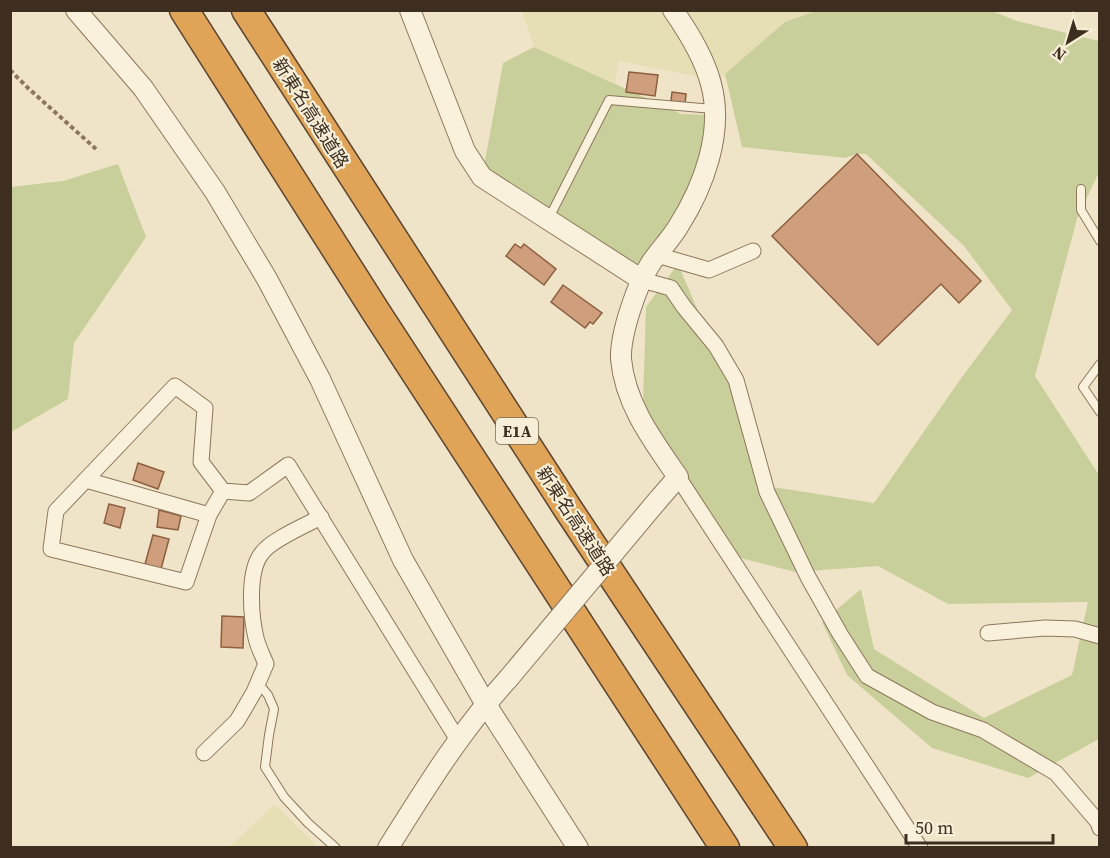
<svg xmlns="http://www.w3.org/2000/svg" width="1110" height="858" font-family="'Source Serif 4','Noto Sans JP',serif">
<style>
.farmland{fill:#e6deb5}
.green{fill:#c9cf9b}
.building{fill:#cf9f7d;stroke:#8d5f41;stroke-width:1.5}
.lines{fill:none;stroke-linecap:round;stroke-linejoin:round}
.service-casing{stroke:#8d765c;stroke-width:10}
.minor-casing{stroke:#8d765c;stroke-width:17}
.tertiary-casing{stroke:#8d765c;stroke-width:22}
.motorway-casing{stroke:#5b4430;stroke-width:31}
.path{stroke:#8d765c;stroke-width:4;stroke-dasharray:4.5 3;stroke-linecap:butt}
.service{stroke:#faf1dc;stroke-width:8}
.minor{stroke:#faf1dc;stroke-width:15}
.tertiary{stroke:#faf1dc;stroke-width:20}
.motorway{stroke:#e0a458;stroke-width:28}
.tertiary-bridge-casing{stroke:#8d765c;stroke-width:22;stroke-linecap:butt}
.tertiary-bridge{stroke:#faf1dc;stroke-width:20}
.labels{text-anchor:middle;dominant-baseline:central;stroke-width:4.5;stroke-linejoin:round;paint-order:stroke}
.shield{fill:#f7eed8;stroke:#756857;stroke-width:1.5}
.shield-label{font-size:16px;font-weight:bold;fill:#3d2e20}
.street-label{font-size:18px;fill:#3d2e20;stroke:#f7eed8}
</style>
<rect width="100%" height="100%" fill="#f0e4c8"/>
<g class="farmland">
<path d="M522,11H668L709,79L619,61L615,83L534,47Z"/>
<path d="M686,11H816L794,19L718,80Z"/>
<path d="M274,804L318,847H229L274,805Z"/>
</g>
<g class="green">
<path d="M816,11H992L1017,21L1099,41V172L1077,219L1035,376L1099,475V739L1028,778L932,748L847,675L822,622L861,589L874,649L984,718L1072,675L1088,602L948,604L878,566L795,572L729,555L643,402L646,307L678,264L702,320L722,358L760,485L874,503L962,377L1012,310L964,246L866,154H857L845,158L742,147L725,74L785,22Z"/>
<path d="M534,47L681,114L710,115L696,196L642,280L482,177L503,63Z"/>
<path d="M118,164L146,237L74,343L68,399L11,432V187L63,181Z"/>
</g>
<g class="building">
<path d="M629,72L658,75L655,96L626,92Z"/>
<path d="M672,92L686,94L685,104L671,101Z"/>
<path d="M857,154L981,281L959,303L941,284L878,345L772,236Z"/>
<path d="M515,244L521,248L524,244L556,269L544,285L506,256Z"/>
<path d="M563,285L602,313L593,324L590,322L585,328L551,302Z"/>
<path d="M138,463L164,472L158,489L133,480Z"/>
<path d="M109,504L125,508L120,528L104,523Z"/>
<path d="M159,510L181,516L178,530L157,527Z"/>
<path d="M153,535L169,539L161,569L145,564Z"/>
<path d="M222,616L244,617L243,648L221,647Z"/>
</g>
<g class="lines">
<defs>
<g id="service">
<path d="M1081,189V210L1100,241"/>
<path d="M549,218L609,100L713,109"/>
<path d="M1100,364L1083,387L1100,412"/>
<path d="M258,683L268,695L274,709L269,735L265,767L284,797L308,823L336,848"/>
</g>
<g id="minor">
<path d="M657,255L709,270L753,251"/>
<path d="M642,280L671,288L684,307L716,346L736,380L767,492L808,577L840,634L867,676L932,712L983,730L1056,773L1098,822L1100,828"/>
<path d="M678,477L920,848"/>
<path d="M86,480L209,515"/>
<path d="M223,491L209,515L186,582L51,549L56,511L175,386L205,408L201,462L223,491L249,493L288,465L458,740"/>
<path d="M988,633L1045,628L1075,629L1100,636"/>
<path d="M204,753L237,721L254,692L266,664C263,656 258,647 256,638C251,617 247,571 262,553C271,540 306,525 321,517"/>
</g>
<g id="tertiary">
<path d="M76,10L143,88L215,192L267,279L320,379L403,560L485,703L578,848"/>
<path d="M410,10L465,151L482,177L642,280"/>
<path d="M658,500L678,477C653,441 625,404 621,359C620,334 637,284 651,263C659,251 670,240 678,227C704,186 724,132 711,84C705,60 687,30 673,10"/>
<path d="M388,848C425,789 461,730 508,679"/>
</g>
<g id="motorway">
<path d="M184,10L376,312L725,848"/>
<path d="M246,10L568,509L793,848"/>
</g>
</defs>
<use href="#service" class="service-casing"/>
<use href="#minor" class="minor-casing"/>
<use href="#tertiary" class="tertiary-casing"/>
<use href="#motorway" class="motorway-casing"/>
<path class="path" d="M10,70L29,89L96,149"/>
<use href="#service" class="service"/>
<use href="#minor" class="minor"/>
<use href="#tertiary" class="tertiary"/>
<use href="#motorway" class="motorway"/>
<defs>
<path id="tertiary-bridge" d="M508,679L658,500"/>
</defs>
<use href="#tertiary-bridge" class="tertiary-bridge-casing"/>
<use href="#tertiary-bridge" class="tertiary-bridge"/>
</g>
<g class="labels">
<rect class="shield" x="496" y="418" width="42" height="26" rx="4.5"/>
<g class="shield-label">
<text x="517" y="431">E1A</text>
</g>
<g class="street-label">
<text transform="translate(311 113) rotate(58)">新東名高速道路</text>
<text transform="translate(576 521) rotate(57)">新東名高速道路</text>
</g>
</g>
<rect width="1110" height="858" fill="none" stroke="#3d2e20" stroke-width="24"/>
<g transform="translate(1068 42) rotate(217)" stroke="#f7eed8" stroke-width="4.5" paint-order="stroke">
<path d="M0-4.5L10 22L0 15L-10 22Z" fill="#3d2e20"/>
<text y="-9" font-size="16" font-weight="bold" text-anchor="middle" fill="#3d2e20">N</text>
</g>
<path d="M906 834v9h147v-9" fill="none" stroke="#3d2e20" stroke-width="3"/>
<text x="915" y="834" font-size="18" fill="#3d2e20" stroke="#f7eed8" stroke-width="4.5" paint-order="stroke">50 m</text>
</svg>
